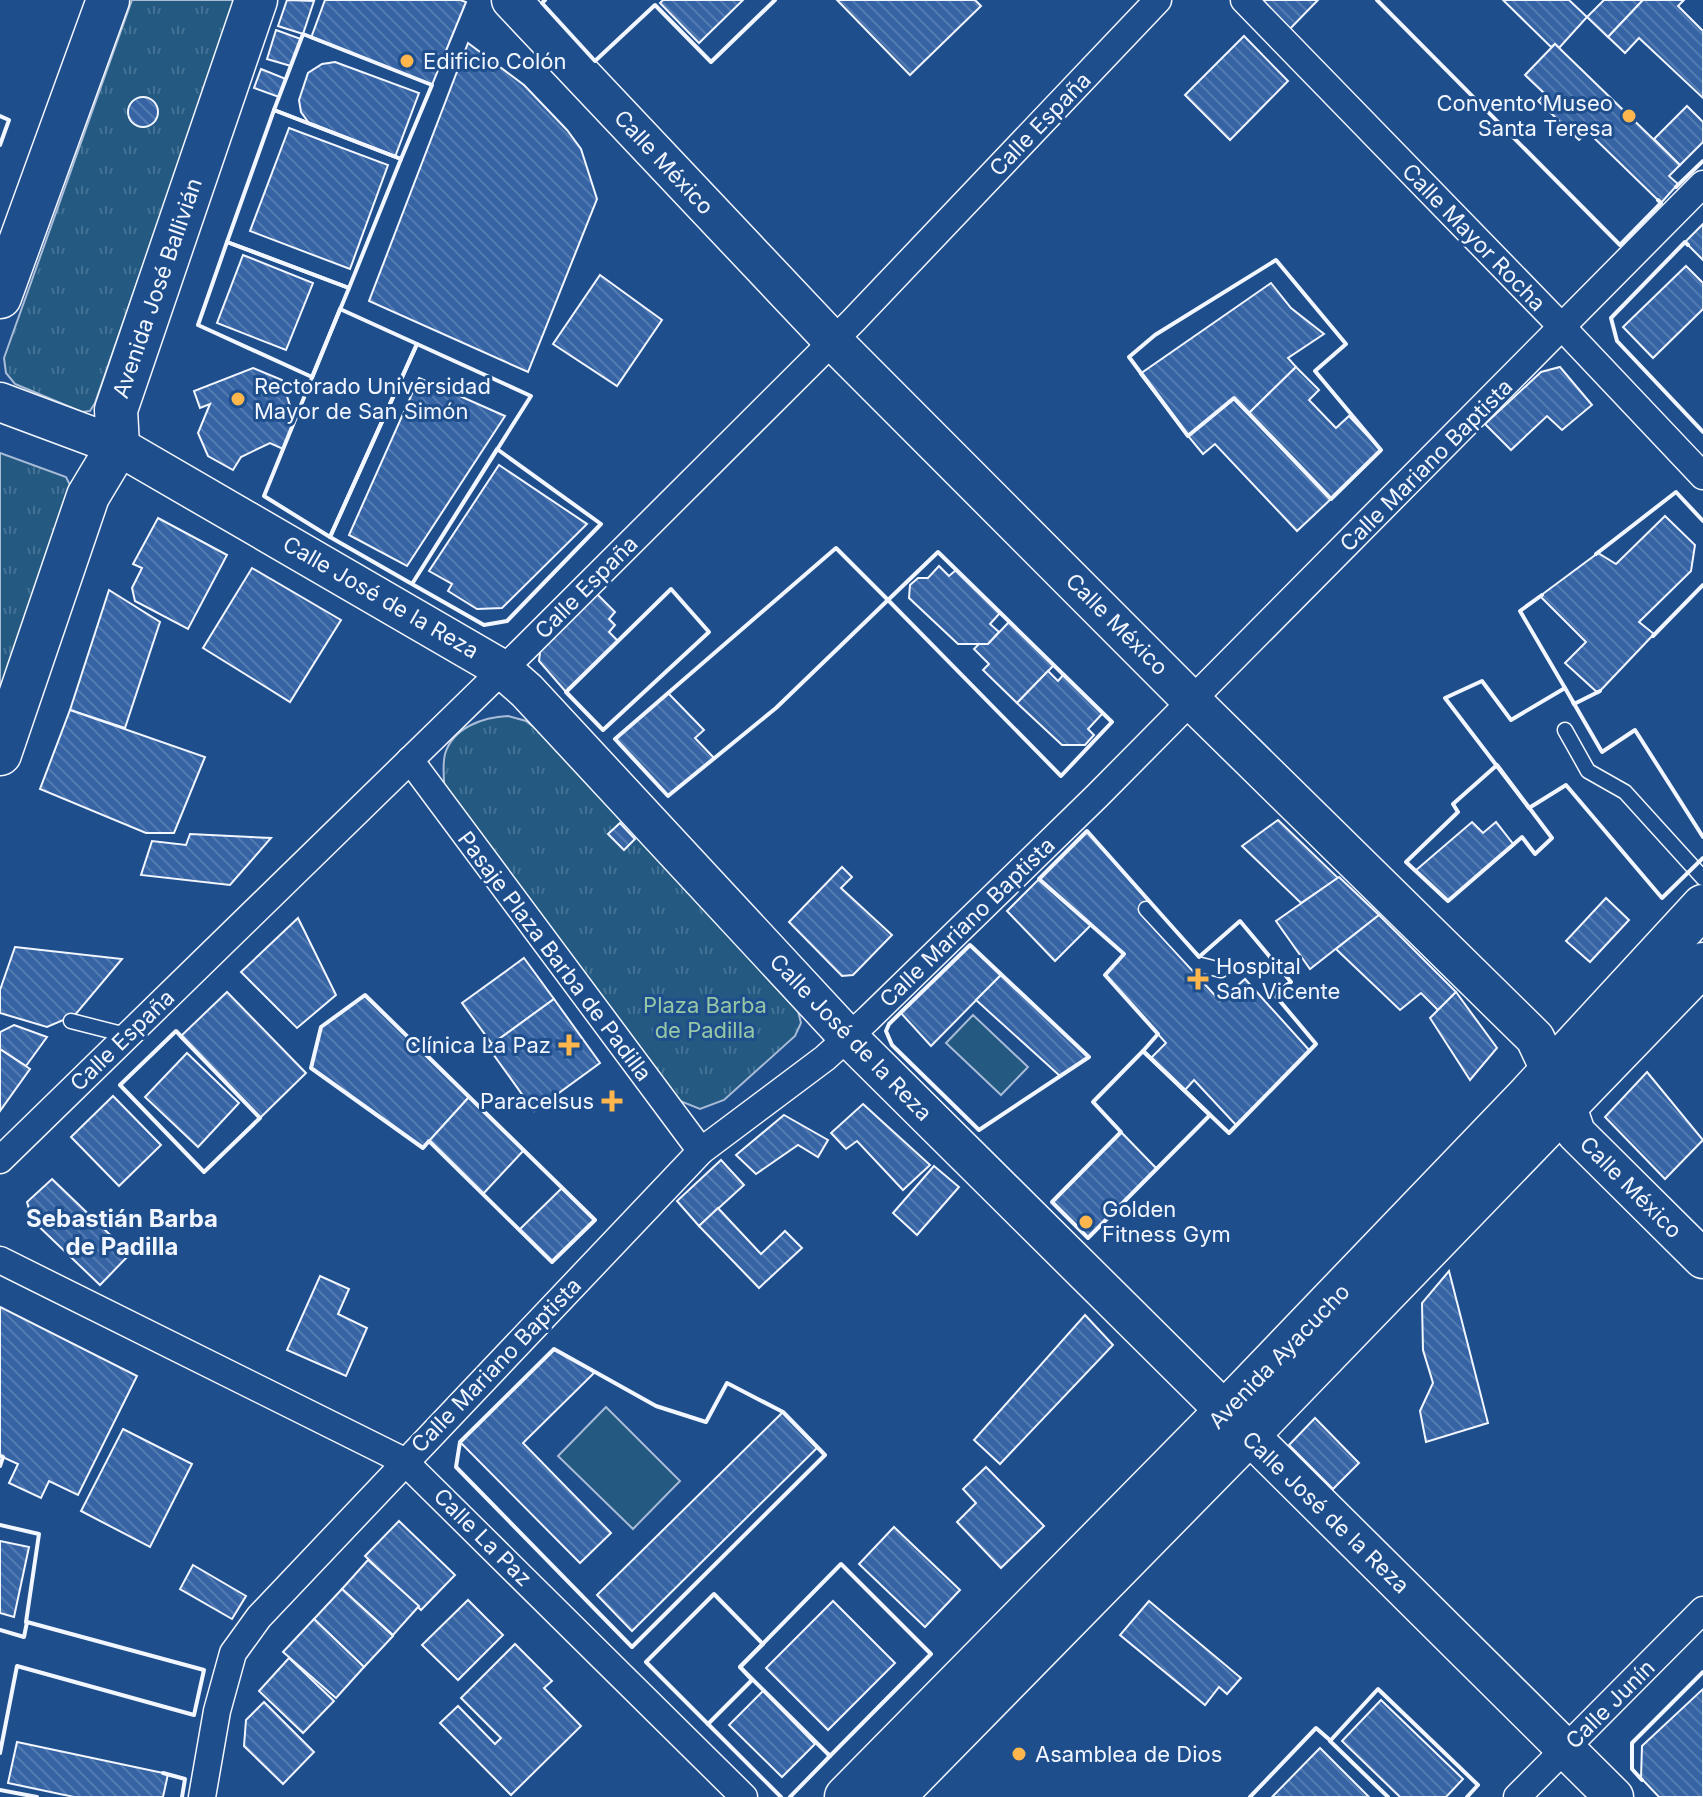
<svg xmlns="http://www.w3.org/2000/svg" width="1703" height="1797" font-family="Inter,sans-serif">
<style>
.grass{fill:url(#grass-tufts);stroke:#a8bbd7;stroke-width:2}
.pitch{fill:#245a82;stroke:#a8bbd7;stroke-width:2}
.building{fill:url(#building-back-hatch);stroke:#f2f6ff;stroke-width:2}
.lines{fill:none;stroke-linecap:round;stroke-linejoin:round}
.lane-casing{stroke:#f2f6ff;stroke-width:17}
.street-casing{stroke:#f2f6ff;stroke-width:29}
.secondary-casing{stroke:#f2f6ff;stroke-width:41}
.primary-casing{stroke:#f2f6ff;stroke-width:45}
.lane{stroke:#1f4e8c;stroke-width:14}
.street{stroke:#1f4e8c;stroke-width:26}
.secondary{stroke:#1f4e8c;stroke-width:38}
.primary{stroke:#1f4e8c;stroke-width:42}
.wall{stroke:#f2f6ff;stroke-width:4}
.poi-dot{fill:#ffb74d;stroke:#1f4e8c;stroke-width:3}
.labels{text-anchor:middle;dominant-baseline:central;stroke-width:6;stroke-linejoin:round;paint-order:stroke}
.poi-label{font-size:22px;fill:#f2f6ff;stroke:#1f4e8c;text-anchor:start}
.street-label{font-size:22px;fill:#f2f6ff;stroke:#1f4e8c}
.park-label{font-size:22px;fill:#97c8a6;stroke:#1f4e8c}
.neighbourhood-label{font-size:24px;font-weight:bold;fill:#f2f6ff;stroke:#1f4e8c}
</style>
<defs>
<pattern id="grass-tufts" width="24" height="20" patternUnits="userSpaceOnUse" patternTransform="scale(2)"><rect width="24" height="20" fill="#245a82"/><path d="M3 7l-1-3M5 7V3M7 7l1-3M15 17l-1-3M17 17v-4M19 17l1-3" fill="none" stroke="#447295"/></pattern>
<pattern id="building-back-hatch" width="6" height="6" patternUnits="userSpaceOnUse" patternTransform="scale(2)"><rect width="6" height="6" fill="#3563a3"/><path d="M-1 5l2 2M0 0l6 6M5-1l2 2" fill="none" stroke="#537ab1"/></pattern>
</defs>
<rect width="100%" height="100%" fill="#1f4e8c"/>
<g class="grass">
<path d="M132,0H236L95,403L90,411L82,412L15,384L6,373L4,358Z"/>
<path d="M0,453L66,477L70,485L0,692Z"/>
<path d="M508,716L526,721L550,740L798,1011L801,1023L795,1036L724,1100L700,1109L675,1099L445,793C444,781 442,766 445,754C453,727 484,717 508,716Z"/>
</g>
<g class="pitch">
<path d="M973,1015L1028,1067L1001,1095L946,1043Z"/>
<path d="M606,1407L680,1481L633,1529L558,1456Z"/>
</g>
<g class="building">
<path d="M287,0L314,1L303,34L278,26Z"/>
<path d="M325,0H460L466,2L432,85L311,38Z"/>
<path d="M663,0H743L699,43L660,3Z"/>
<path d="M837,0H975L981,6L910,75Z"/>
<path d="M1246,0H1318L1281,38Z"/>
<path d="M1503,0H1569L1587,17L1559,48L1555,44L1551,47Z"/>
<path d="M1604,0H1643L1608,37L1587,17Z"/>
<path d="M1643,0H1684L1678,6L1703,31V98L1639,38L1625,53L1608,37Z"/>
<path d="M276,30L301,39L291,66L267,59Z"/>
<path d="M1244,36L1288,81L1230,140L1185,95Z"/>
<path d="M468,43L524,85L567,130L581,149L597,199L528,372L369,301Z"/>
<path d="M1555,44L1680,165L1669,176L1678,184L1661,203L1588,132L1579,140L1538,101L1545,94L1525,75Z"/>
<path d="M335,62L419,93L395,157L309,123L301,112L299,100L308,73L322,64Z"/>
<path d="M261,69L286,79L279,97L254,88Z"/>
<circle cx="143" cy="112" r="15"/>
<path d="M1687,106L1703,122V142L1680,165L1654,139Z"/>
<path d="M289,128L388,165L350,269L250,231Z"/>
<path d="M1703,224V260L1685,242Z"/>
<path d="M243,255L313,283L286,350L217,323Z"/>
<path d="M1686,266L1703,283V309L1653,358L1623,327Z"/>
<path d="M600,275L662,320L617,386L553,344Z"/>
<path d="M1271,283L1291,308L1324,334L1288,358L1296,367L1249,413L1234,398L1188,436L1140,374Z"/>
<path d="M1296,367L1319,390L1309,400L1336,428L1349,416L1381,450L1331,499L1249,413Z"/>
<path d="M1560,367L1592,405L1562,430L1547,416L1511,450L1485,424L1541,372Z"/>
<path d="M253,368L282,380L295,422L283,449L270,443L241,457L233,470L208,456L198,433L210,404L200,408L194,391Z"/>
<path d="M419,378L505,416L407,566L349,535Z"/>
<path d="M1234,399L1331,499L1297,531L1215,444L1203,454L1188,436Z"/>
<path d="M499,465L587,524L502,608L477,609L448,591L452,584L429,571Z"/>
<path d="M1665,516L1695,545L1691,571L1639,622L1654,634L1598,693L1565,663L1586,642L1540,596L1598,553L1616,564Z"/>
<path d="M158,518L227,555L188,629L135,601L132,588L142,568L133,564Z"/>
<path d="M939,566L949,576L956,570L1000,613L990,624L999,632L988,644H958L909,598L910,585L918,578H928Z"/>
<path d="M252,568L341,620L290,702L203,648Z"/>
<path d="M109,590L160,622L125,728L70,710Z"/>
<path d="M595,592L615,612L609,619L615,625L609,632L618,641L566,692L539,661L541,645Z"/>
<path d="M1009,622L1054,665L1017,703L983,670L989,664L974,649L979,644H988Z"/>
<path d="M1048,671L1058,681L1064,674L1103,713L1088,729L1094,735L1085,745H1062L1017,703Z"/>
<path d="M668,693L704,730L695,738L714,758L668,796L615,739Z"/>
<path d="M70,710L205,757L174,833H146L40,789Z"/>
<path d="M1278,820L1338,878L1301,903L1242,846Z"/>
<path d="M1472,822L1483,833L1496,822L1514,845L1448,901L1415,871Z"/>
<path d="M620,823L635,839L624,850L608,834Z"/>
<path d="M1087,831L1151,904L1141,914L1220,1001L1245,979L1310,1051L1236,1125L1194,1080L1185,1090L1151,1058L1166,1043L1105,975L1124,954L1039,879Z"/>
<path d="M190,834L271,838L230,885L141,875L152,841L186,845Z"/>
<path d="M842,867L852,877L841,888L892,935L853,975L842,976L789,922Z"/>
<path d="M1339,877L1379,915L1310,969L1276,921Z"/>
<path d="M1039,879L1091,925L1055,961L1007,911Z"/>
<path d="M1606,898L1629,920L1590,962L1566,941Z"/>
<path d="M1379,915L1456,992L1438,1010L1421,993L1400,1010L1336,949Z"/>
<path d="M298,918L336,995L297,1028L241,972Z"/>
<path d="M970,945L1001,975L931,1046L900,1012Z"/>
<path d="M15,947L122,959L75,1015L47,1027L0,1013V990Z"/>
<path d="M524,958L554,999L492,1044L462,1003Z"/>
<path d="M1001,975L1089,1057L1060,1076L976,1000Z"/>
<path d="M227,992L306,1073L260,1118L180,1037Z"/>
<path d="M1456,992L1497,1048L1470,1080L1430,1018Z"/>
<path d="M365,995L469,1097L423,1148L311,1068L321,1027Z"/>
<path d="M554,999L600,1063L534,1111L488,1047Z"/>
<path d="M14,1025L47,1037L26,1066L0,1049V1032Z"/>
<path d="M0,1049L30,1069L0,1111Z"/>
<path d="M187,1053L239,1103L198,1147L145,1097Z"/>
<path d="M1647,1072L1703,1140L1665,1179L1605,1117Z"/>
<path d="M113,1096L161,1145L119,1186L71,1137Z"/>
<path d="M469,1097L524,1150L483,1194L429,1141Z"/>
<path d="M863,1104L930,1165L903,1190L857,1141L846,1149L831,1133Z"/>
<path d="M784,1115L828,1140L818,1157L798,1145L756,1174L736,1155Z"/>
<path d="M1121,1132L1157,1169L1088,1238L1052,1202Z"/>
<path d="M721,1160L744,1185L699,1226L677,1201Z"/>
<path d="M934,1166L959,1187L917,1235L893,1213Z"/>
<path d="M52,1179L130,1254L100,1285L32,1220L27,1202Z"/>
<path d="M562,1188L595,1220L552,1262L519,1230Z"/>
<path d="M718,1208L761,1254L785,1231L802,1248L759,1288L699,1226Z"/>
<path d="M1449,1271L1488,1423L1426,1442L1420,1411L1433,1383L1423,1350L1422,1303Z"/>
<path d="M320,1276L349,1289L338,1314L367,1328L346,1376L287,1350Z"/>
<path d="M0,1307L137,1376L78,1495L49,1481L41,1498L9,1483L18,1464L0,1456Z"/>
<path d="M1085,1315L1113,1345L1000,1464L974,1440Z"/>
<path d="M554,1349L595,1372L523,1443L611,1533L580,1563L460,1442Z"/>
<path d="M783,1412L818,1447L632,1631L597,1595Z"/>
<path d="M1315,1418L1359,1463L1333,1489L1289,1445Z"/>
<path d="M123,1429L192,1464L150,1547L81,1511Z"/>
<path d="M986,1467L1044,1526L1001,1568L957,1522L976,1503L963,1489Z"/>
<path d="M399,1521L455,1575L421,1610L365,1556Z"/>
<path d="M894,1527L960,1590L925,1627L859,1564Z"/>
<path d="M0,1541L29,1547L14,1617L0,1613Z"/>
<path d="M368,1560L419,1606L393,1635L342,1589Z"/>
<path d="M193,1565L246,1596L232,1619L180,1589Z"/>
<path d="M342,1589L393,1636L364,1667L314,1619Z"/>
<path d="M468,1600L503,1635L458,1680L422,1645Z"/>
<path d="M833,1601L895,1663L828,1730L766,1668Z"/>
<path d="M1149,1601L1241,1678L1227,1694L1219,1687L1205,1705L1120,1635Z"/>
<path d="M314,1619L364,1667L336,1698L283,1652Z"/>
<path d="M515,1644L552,1681L544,1688L581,1726L511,1795L440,1723L458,1706L495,1744L501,1738L461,1698Z"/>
<path d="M289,1658L334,1701L303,1733L259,1691Z"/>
<path d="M1703,1689V1797H1659L1641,1778L1642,1746Z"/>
<path d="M763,1691L815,1744L782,1777L729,1725Z"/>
<path d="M1381,1700L1463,1779L1446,1797H1400L1342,1741Z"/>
<path d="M264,1702L314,1752L283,1784L244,1746L246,1720Z"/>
<path d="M17,1742L168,1774L163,1797H74L8,1783Z"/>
<path d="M1320,1748L1369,1797H1272Z"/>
</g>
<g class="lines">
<defs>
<g id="lane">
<path d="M1565,730L1588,771L1625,792L1703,878"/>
<path d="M1146,909L1197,964L1221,970"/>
<path d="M71,1021L126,1035"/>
</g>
<g id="street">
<path d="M1244,0L1563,328L1703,476"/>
<path d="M410,760L701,1151"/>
<path d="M0,1160L523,650L853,321L1158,0"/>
<path d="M0,1260L404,1461L744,1797"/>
<path d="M202,1797L217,1711L233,1653L259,1617L701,1151L825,1058L868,1019L1097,796L1703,184"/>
<path d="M1517,1797L1703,1610"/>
</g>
<g id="secondary">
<path d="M511,0L833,341L1191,700L1535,1038L1566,1104L1576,1133L1703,1259"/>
<path d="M0,402L118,446L502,669L527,691L848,1037L1614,1797"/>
</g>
<g id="primary">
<path d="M0,297L108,0"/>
<path d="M0,754L88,496L118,446L116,410L256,0"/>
<path d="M846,1797L1225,1412L1527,1097L1703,906"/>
<path d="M893,1797L1247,1436L1703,964"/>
</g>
</defs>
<use href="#lane" class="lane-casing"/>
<use href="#street" class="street-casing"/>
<use href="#secondary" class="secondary-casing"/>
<use href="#primary" class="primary-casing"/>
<use href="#lane" class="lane"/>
<use href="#street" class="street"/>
<use href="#secondary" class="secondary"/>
<use href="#primary" class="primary"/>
<g class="wall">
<path d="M545,0L542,3L595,61L655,5L711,62L775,0"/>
<path d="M1377,0L1620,245L1661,203L1658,200"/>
<path d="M303,34L432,85L401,159L274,110Z"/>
<path d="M274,110L401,159L349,288L227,242Z"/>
<path d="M0,116L9,120L0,145"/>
<path d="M1676,187L1703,161"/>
<path d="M227,242L349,288L312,377L198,325Z"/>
<path d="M1688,245L1685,242L1611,318L1617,341L1703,432"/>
<path d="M1276,260L1346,344L1315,371L1381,450L1331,499L1234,398L1188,436L1129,357L1155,335Z"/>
<path d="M340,309L417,344L330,537L264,496Z"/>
<path d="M497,449L412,584L330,537L417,344L531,396L412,584L484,625L507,621L601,524L497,449"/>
<path d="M836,548L888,600L776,708L668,796L615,739Z"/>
<path d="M938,552L1112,722L1061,776L888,600Z"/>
<path d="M1596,554L1676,492L1703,521"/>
<path d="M671,589L709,632L603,730L566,692Z"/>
<path d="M1542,595L1520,611L1565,688"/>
<path d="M1653,636L1703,585"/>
<path d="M1573,702L1574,704L1600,691"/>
<path d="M1497,765L1552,838L1535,854L1522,837L1448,901L1406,862L1458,812L1453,804Z"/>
<path d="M1087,831L1199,957L1240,921L1291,982L1274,994L1316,1044L1229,1133L1143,1051L1158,1034L1105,975L1124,954L1039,879Z"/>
<path d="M1703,837L1635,730L1602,752L1565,688L1511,720L1482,681L1445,698L1529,808L1566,785L1662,898L1703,858"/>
<path d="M970,945L1089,1057L979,1130L892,1045L886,1031L889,1024Z"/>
<path d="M365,995L595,1220L552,1262L429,1141L423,1148L311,1068L321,1027Z"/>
<path d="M176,1031L260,1118L204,1172L120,1085Z"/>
<path d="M1143,1051L1210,1115L1088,1238L1052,1202L1121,1132L1093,1102Z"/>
<path d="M554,1349L656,1406L706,1422L727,1383L783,1412L825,1455L632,1647L456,1467L460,1442Z"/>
<path d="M0,1456L3,1457L0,1466"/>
<path d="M0,1525L39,1534L26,1622"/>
<path d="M841,1564L931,1654L830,1756L740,1667Z"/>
<path d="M714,1594L763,1644L740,1667L752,1680L708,1724L646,1662Z"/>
<path d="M0,1630L24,1637L27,1622L204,1670L194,1715L17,1666L0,1753"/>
<path d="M708,1724L781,1797"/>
<path d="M163,1773L185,1779L182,1797"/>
<path d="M1642,1780L1632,1769V1743L1703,1672"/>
<path d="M0,1790L37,1797"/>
<path d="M790,1797L830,1756L828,1754"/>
<path d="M1250,1797L1316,1728L1331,1741"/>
<path d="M1388,1797L1330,1741L1378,1689L1478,1785L1467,1797"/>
</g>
</g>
<g class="poi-dot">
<circle cx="407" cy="61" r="8"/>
<circle cx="1629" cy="116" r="8"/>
<circle cx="238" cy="399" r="8"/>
<path d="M1194 967h8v8h8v8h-8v8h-8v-8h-8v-8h8z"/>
<path d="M565 1033h8v8h8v8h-8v8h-8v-8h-8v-8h8z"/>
<path d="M608 1089h8v8h8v8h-8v8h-8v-8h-8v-8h8z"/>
<circle cx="1086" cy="1222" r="8"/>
<circle cx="1019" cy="1754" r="8"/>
</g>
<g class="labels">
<g class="poi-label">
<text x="423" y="61">Edificio Colón</text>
<text x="1613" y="103" text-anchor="end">Convento Museo<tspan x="1613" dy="25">Santa Teresa</tspan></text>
<text x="254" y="386">Rectorado Universidad<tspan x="254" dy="25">Mayor de San Simón</tspan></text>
<text x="1216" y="966">Hospital<tspan x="1216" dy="25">San Vicente</tspan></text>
<text x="551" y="1045" text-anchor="end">Clínica La Paz</text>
<text x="594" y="1101" text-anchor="end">Paracelsus</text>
<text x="1102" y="1209">Golden<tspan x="1102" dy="25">Fitness Gym</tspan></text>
<text x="1035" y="1754">Asamblea de Dios</text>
</g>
<g class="street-label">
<text transform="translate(1040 124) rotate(-46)">Calle España</text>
<text transform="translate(664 162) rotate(47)">Calle México</text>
<text transform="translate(1474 237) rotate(46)">Calle Mayor Rocha</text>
<text transform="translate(157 288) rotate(-71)">Avenida José Ballivián</text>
<text transform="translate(1426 465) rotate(-45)">Calle Mariano Baptista</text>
<text transform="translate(586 587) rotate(-45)">Calle España</text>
<text transform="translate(381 597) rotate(30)">Calle José de la Reza</text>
<text transform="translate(1117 624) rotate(45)">Calle México</text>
<text transform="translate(967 922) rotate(-44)">Calle Mariano Baptista</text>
<text transform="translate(555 956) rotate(53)">Pasaje Plaza Barba de Padilla</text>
<text transform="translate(851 1037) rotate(46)">Calle José de la Reza</text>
<text transform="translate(122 1040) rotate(-44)">Calle España</text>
<text transform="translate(1631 1187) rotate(45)">Calle México</text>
<text transform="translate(1279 1356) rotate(-46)">Avenida Ayacucho</text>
<text transform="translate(496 1365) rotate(-46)">Calle Mariano Baptista</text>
<text transform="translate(1326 1512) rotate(44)">Calle José de la Reza</text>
<text transform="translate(483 1537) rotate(45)">Calle La Paz</text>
<text transform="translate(1610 1704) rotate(-45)">Calle Junín</text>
</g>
<g class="park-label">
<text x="705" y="1005">Plaza Barba<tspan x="705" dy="25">de Padilla</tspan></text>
</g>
<g class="neighbourhood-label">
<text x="122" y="1218">Sebastián Barba<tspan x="122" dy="28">de Padilla</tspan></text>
</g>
</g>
</svg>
